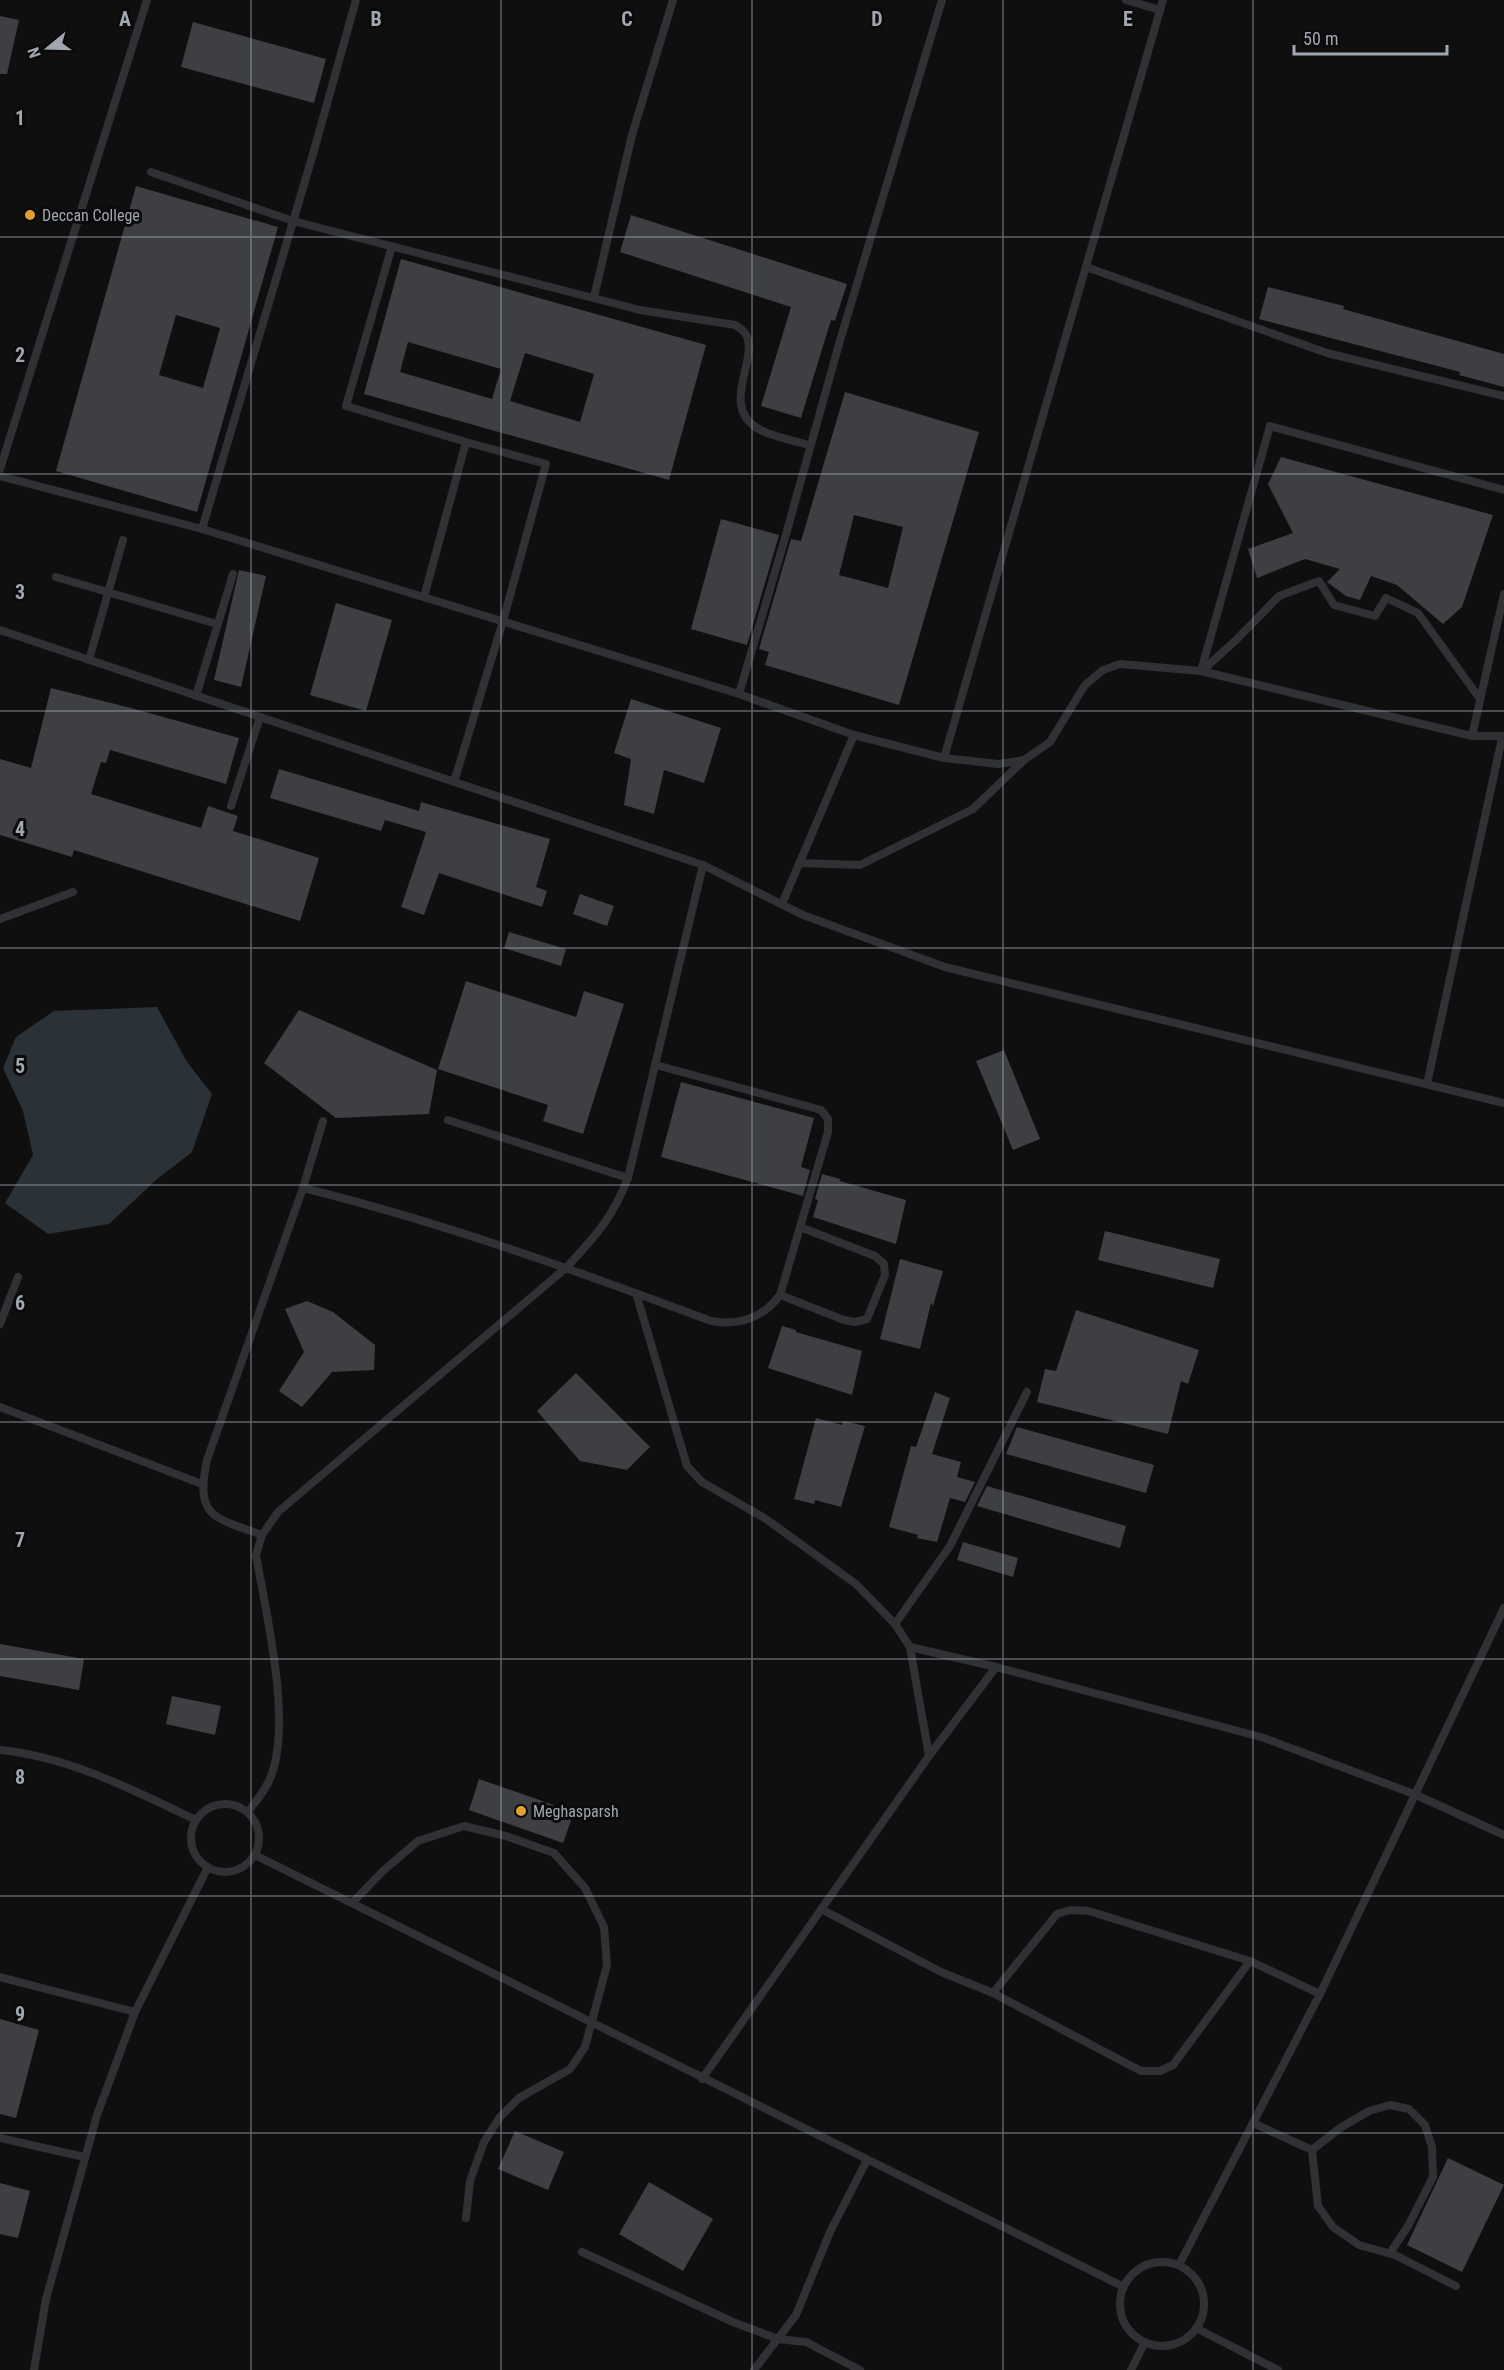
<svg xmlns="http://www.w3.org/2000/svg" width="1504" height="2370" font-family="'Roboto Condensed',sans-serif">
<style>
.water{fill:#2a3238}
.building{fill:#3e3f43;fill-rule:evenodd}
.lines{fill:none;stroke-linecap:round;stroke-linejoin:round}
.lane{stroke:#303135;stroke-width:8}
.grid{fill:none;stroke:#a1a7b0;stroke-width:1.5;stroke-opacity:0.55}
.poi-dot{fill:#e49f34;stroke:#0a0a0b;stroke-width:2}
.labels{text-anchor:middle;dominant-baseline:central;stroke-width:6;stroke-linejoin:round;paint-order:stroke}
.poi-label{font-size:16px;fill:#a1a7b0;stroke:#0a0a0b;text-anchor:start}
.grid-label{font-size:20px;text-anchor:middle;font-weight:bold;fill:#a1a7b0;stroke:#0a0a0b;stroke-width:6;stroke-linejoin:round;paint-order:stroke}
</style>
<rect width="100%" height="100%" fill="#0f0f10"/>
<path class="water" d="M157,1007L187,1062L212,1094L192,1152L156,1180L109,1224L48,1234L5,1203L33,1155L23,1111L3,1068L16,1037L54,1011Z"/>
<g class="building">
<path d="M0,16L19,20L7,74H0Z"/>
<path d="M193,22L326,59L314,103L181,67Z"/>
<path d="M136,186L278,227L197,512L56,471ZM176,315L220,328L203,388L159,375Z"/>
<path d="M631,215L847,284L835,321L831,320L801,418L761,406L791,307L620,252Z"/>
<path d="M401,259L706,345L669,480L364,394ZM408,342L501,369L492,399L400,372ZM525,353L594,374L580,422L510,401Z"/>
<path d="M1268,287L1344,306L1343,309L1504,354V387L1459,375L1460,372L1259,319Z"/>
<path d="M845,392L979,432L899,705L765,665L769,652L759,649L791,539L801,541ZM854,515L903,527L888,588L839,575Z"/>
<path d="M1281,457L1493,515L1462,607L1443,624L1397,585L1371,576L1360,600L1346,596L1327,582L1340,569L1305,559L1257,578L1248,549L1293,533L1268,484Z"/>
<path d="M721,519L779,535L747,645L691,629Z"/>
<path d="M239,570L266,576L241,687L214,680Z"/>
<path d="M336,603L392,620L366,711L310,695Z"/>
<path d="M51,688L131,708L239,738L226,784L110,750L106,763L101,762L91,794L201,828L208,806L238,816L233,831L319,858L300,921L74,850L72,857L0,835V759L31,768Z"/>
<path d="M631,699L721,728L704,783L664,770L654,814L624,805L631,759L614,753Z"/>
<path d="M279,769L419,811L421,802L550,839L536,887L547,891L542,907L439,873L424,915L401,907L426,832L385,820L381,831L270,798Z"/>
<path d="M580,894L614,906L607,926L573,914Z"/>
<path d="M509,932L566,949L561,966L504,948Z"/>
<path d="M466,981L576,1017L584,991L624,1004L583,1134L543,1121L548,1105L438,1069Z"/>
<path d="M299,1010L437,1070L429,1114L336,1118L264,1063Z"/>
<path d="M1004,1050L1040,1139L1013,1150L976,1061Z"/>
<path d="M681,1082L814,1118L801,1167L810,1170L803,1196L661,1157Z"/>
<path d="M822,1174L840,1179V1181L906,1200L896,1244L813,1217L818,1200L815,1199Z"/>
<path d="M1105,1231L1220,1259L1213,1288L1098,1260Z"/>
<path d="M900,1259L943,1271L933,1306L931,1303L920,1349L880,1339Z"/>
<path d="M307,1301L333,1312L375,1345L374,1370L332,1372L302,1407L279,1391L304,1352L285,1309Z"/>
<path d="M1076,1310L1199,1350L1188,1384L1181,1381L1168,1434L1037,1402L1045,1369L1056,1371Z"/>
<path d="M782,1326L796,1330V1332L862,1351L852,1395L768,1368Z"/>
<path d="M576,1373L650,1447L627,1470L580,1461L537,1411Z"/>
<path d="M935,1392L950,1398L932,1454L961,1462L957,1477L975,1482L965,1502L950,1498L937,1542L917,1538L918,1535L889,1527L911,1446L916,1447Z"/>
<path d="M816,1418L842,1425L843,1421L865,1426L841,1507L815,1500L814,1504L794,1499Z"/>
<path d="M1017,1427L1154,1465L1146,1493L1006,1454Z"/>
<path d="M987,1486L1126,1526L1120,1548L977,1506Z"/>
<path d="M963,1542L1018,1558L1013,1577L957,1560Z"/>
<path d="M0,1644L84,1659L79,1690L0,1676Z"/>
<path d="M172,1696L221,1706L215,1735L166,1724Z"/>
<path d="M479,1779L574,1812L563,1843L469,1810Z"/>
<path d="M0,2019L39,2030L16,2118L0,2114Z"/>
<path d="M515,2131L564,2152L548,2190L498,2169Z"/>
<path d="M1448,2158L1504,2185L1462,2272L1407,2245Z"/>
<path d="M649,2182L713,2219L683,2271L619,2234Z"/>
<path d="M0,2183L30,2191L18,2238L0,2234Z"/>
</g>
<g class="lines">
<g class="lane">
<path d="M1126,0L1160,10"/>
<path d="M151,172L293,221L640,310L735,325C738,327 743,330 745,333C761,357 719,404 757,428C771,437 793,440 809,445"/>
<path d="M392,246L346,406L466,442"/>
<path d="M1086,267L1327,353L1504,396"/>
<path d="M594,297L632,135L673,0"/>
<path d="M0,469L147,0"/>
<path d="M0,476L202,529L739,694L854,735L944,758L998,764L1024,760L1050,742L1085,685L1103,670L1120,664L1201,671L1472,736H1504"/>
<path d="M202,529L313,154L356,0"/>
<path d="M56,577L217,624"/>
<path d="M424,597L466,442L546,464L503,621L454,782"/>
<path d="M0,630L703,865L803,915L945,967L1504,1103"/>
<path d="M89,660L123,540"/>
<path d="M1201,671L1270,426L1504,490"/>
<path d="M1202,671L1236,640L1279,596L1319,581L1334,605L1375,616L1386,598L1418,613L1480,699"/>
<path d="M739,694L783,545L839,344L942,0"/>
<path d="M196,696L233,574"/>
<path d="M1472,736L1504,594"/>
<path d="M944,758L1163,0"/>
<path d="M231,806L260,717"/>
<path d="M799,863L860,865L973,809L1024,760"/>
<path d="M782,904L854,735"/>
<path d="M0,919L73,892"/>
<path d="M1427,1084L1502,738"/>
<path d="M448,1120L628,1178"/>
<path d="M303,1188L323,1121"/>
<path d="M636,1293L687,1466L702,1482L766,1519L856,1584L895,1624L910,1647L929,1756L702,2079"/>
<path d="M780,1295L844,1320L855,1322L867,1319L885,1275L884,1264L875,1256L800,1227"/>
<path d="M0,1324L18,1277"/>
<path d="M0,1407L202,1484"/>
<path d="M262,1535C213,1517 195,1518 207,1460L303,1188C442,1222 577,1271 711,1321C739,1326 762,1319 780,1295L828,1132V1119L821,1110L656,1065"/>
<path d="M895,1624L950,1546L1027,1392"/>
<path d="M910,1647L996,1667L1261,1737L1414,1794L1504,1835"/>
<path d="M0,1750C70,1757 133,1790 196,1820"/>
<path d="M929,1756L996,1667"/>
<circle cx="225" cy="1838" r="34"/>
<path d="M248,1812C255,1802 264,1792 269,1781C294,1727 266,1614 256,1555L262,1535L278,1512L567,1267C596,1235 612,1219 628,1178L703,865"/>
<path d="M255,1855L1124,2287"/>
<path d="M352,1903L383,1871L418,1841L464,1826L506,1836L554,1853L585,1888L604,1927L607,1965L585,2047L570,2069L519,2098L500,2117L484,2142L470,2181L466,2218"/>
<path d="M821,1909L941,1972L993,1993L1141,2071H1160L1173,2065L1250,1961"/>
<path d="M0,1977L135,2012"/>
<path d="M993,1993L1057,1914L1070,1910L1089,1911L1250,1961L1320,1994"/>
<path d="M1253,2123L1312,2150L1318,2206L1333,2227L1359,2245L1395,2255L1456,2286"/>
<path d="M0,2138L84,2157"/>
<path d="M1312,2150L1340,2128L1369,2111L1390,2105L1409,2109L1425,2125L1432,2147L1433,2177L1408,2226L1390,2253"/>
<path d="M582,2252L733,2322L778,2339L806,2342L860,2370"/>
<circle cx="1162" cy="2304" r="42"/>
<path d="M1179,2265L1320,1994L1504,1608"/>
<path d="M1196,2328L1278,2370"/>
<path d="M34,2370L46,2299L97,2115L135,2012L208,1867"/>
<path d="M754,2370L796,2315L830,2232L867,2160"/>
<path d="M1131,2370L1145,2342"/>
</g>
</g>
<path class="grid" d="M251,0V2370M501,0V2370M752,0V2370M1003,0V2370M1253,0V2370M0,237H1504M0,474H1504M0,711H1504M0,948H1504M0,1185H1504M0,1422H1504M0,1659H1504M0,1896H1504M0,2133H1504"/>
<g class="poi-dot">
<circle cx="30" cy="215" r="6"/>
<circle cx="521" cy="1811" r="6"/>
</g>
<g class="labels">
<g class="poi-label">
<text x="42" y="215">Deccan College</text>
<text x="533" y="1811">Meghasparsh</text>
</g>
</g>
<g class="grid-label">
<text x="125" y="26">A</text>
<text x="376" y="26">B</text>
<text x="627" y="26">C</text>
<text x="877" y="26">D</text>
<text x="1128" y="26">E</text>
<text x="20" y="125">1</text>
<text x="20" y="362">2</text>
<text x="20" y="599">3</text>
<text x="20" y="836">4</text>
<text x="20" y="1073">5</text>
<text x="20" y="1310">6</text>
<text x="20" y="1547">7</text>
<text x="20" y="1784">8</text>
<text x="20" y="2021">9</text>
</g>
<g transform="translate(48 48) rotate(251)" stroke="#0a0a0b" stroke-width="4.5" paint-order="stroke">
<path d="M0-4.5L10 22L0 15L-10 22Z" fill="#a1a7b0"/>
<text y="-9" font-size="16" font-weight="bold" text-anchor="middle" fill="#a1a7b0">N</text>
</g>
<path d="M1294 45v9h153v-9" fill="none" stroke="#a1a7b0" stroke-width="3"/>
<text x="1303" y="45" font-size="18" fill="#a1a7b0" stroke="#0a0a0b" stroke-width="4.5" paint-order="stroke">50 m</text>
</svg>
